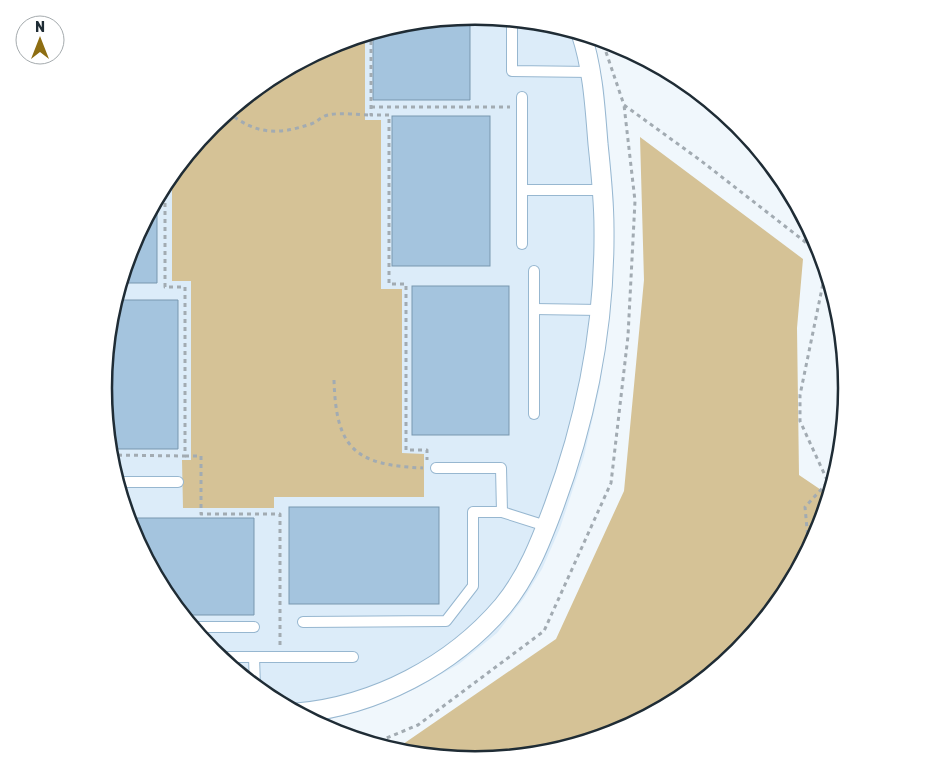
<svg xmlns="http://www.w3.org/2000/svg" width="951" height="777" font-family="Rubik,sans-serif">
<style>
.built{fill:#dcecf9}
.green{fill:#d5c296}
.building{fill:#a4c4de;stroke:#7897af}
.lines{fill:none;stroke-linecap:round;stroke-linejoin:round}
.service-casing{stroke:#97b7d0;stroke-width:12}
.minor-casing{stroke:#97b7d0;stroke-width:21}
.path{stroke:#a2abb2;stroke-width:3;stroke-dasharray:4 4;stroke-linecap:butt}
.service{stroke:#fff;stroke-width:10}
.minor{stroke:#fff;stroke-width:19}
.rim{fill:none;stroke:#1f2c35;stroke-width:2.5}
</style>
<rect width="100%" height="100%" fill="#f0f7fc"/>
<path class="built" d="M475,16L548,23L592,37L604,88L614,202L613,253L607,333L600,386L584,456L560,528L542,569L524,598L497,633L459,664L417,688L368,709L315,723L268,698L212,652L166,595L131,531L110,461L103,388L110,316L132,246L166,181L212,125L269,79L333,44L403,23Z"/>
<g class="green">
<path d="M365,35V120H381V289H402V453L424,454V497H274V508H183L182,460H191V281H172V174L212,125L269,79L333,44Z"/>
<path d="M640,137L803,259L797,328L799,475L830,496L819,531L785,596L739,652L682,698L618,733L548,754L475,761L403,754L393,751L556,639L624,491L644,280Z"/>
</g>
<g class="building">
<path d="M470,17V100H373V33L403,23Z"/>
<rect x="392" y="116" width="98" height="150"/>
<path d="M157,199V283H120L132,246Z"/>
<rect x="412" y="286" width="97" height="149"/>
<path d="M115,300H178V449H109L103,388L110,316Z"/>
<rect x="289" y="507" width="150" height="97"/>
<path d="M128,518H254V615H182L166,595L131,531Z"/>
</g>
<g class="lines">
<defs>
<g id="service">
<path d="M512,20V71L591,72"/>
<path d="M522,97V244"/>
<path d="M522,190H602"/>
<path d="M534,271V414"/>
<path d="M534,309L600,310"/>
<path d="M436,468H501L502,512"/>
<path d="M117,482H178"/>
<path d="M303,622L446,621L473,586V512H502L546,526"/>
<path d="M192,627H254"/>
<path d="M219,657H353"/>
<path d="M254,657L255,687"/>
</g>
<path id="minor" d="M297,713C375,706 452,666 503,606C527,577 541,541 554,506C587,417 605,323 604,228C604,200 601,172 598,144C595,107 593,69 581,33"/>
</defs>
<use href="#service" class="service-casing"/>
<use href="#minor" class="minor-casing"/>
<g class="path">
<path d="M371,33V115H389V284H406V450H427V460"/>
<path d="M606,52L624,105L700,160L822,255"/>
<path d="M371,107H510"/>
<path d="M228,112C256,135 278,135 311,124C317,122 322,116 328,115C341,112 358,115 371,115"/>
<path d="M826,269L800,395V421L828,482L833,485"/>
<path d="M334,380C336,449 355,465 423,468"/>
<path d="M110,455L185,456V287H165V183"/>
<path d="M185,456H201V514H280V645"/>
<path d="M809,550L805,507L828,482"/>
<path d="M686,695L723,657L741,649"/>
<path d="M372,744L418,725L544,631L611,483L628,336L635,201L624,105"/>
</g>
<use href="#service" class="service"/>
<use href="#minor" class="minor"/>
</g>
<path d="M0 0H951V777H0ZM112 388a363 363 0 1 1 726 0a363 363 0 1 1-726 0Z" fill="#fff" fill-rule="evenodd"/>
<path class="rim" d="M112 388a363 363 0 1 1 726 0a363 363 0 1 1-726 0Z"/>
<g transform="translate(40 40)"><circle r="24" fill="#ffffff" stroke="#a5abae"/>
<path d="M0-4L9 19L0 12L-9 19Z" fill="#8e6e12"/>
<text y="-8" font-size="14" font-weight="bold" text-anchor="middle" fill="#1f2c35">N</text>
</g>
</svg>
